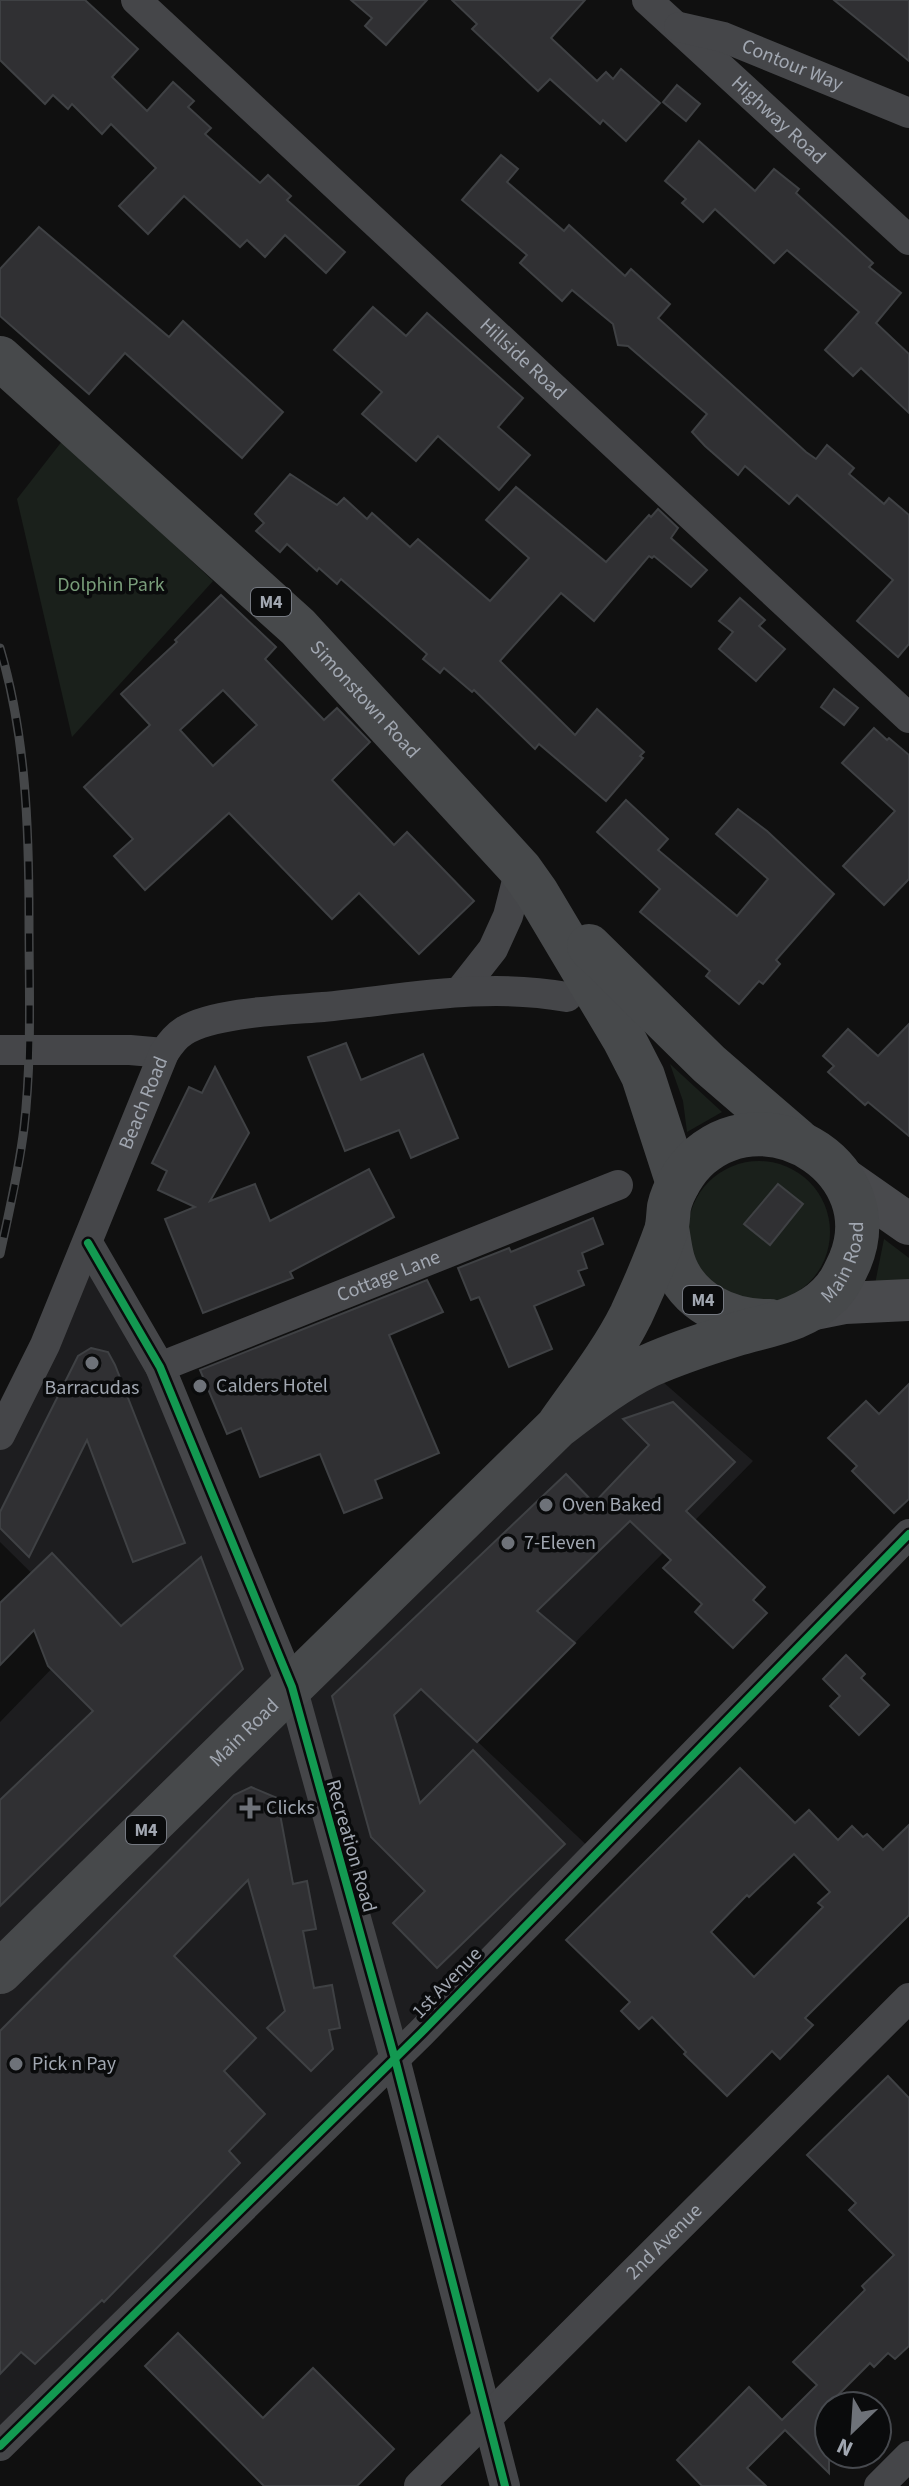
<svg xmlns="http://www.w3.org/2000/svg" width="909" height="2486" font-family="'Source Sans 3',sans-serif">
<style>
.built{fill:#1d1d1f}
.green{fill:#1a201b}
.building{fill:#303033;stroke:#3f4144;stroke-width:2;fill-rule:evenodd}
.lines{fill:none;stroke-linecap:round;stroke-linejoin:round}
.street{stroke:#454649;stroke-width:30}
.secondary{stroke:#494a4d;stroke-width:42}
.primary{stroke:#47494b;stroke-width:44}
.rail-casing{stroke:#454749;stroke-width:9}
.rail{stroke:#0a0b0c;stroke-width:6;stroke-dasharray:18;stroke-linecap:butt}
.cycleway-casing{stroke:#0a0b0c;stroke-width:13}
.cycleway{stroke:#139951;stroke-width:8}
.poi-dot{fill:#6e7279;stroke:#0a0b0c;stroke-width:3}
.labels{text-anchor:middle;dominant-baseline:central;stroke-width:7;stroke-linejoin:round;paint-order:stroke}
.shield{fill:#0a0b0c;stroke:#747880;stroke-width:2}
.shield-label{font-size:18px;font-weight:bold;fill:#a1a7b1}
.street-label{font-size:20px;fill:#a1a7b1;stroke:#0a0b0c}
.park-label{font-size:20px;fill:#789c79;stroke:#0a0b0c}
.poi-label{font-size:20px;fill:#a1a7b1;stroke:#0a0b0c;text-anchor:start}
</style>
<rect width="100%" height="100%" fill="#101010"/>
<path class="built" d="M88,1243L292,1687L646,1367L753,1461L478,1742L596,1854L0,2446V1722L89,1630L0,1542V1435Z"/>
<g class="green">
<path d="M63,440L213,581L72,737L17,499Z"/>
<path d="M670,1064L722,1112L687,1132L683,1101Z"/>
<circle cx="759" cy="1232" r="71"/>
<path d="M884,1239L909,1258V1281L875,1284Z"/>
</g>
<g class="building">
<path d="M0,0H85L138,49L112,77L147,111L173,82L194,101L188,107L211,128L205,134L260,183L268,175L291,196L287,200L345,252L326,273L285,235L265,257L247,240L240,247L184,196L148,234L119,206L156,168L111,124L102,134L72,104L68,109L53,95L45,104L0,60Z"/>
<path d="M351,0H427L386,45L365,26L372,18Z"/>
<path d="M452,0H585L551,38L597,81L606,72L613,79L621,69L660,103L626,141L603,120L600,124L550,79L538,91L472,29L477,24Z"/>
<path d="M834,0H909V61Z"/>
<path d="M677,85L700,104L686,121L663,102Z"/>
<path d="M699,141L755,191L774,169L799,189L796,193L873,263L869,267L901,293L876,323L909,354V413L861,368L853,376L825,350L859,312L787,250L774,263L715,209L703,222L682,203L686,199L665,181Z"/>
<path d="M501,155L518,169L507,182L564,231L569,225L625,276L631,269L670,304L658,318L806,452L816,459L827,445L854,468L849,474L884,504L889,498L909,515V644L898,657L857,621L893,580L797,495L789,504L745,466L738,475L705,446L692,432L707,414L628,346L618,345L613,324L572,290L562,301L520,263L527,255L462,200Z"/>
<path d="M39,227L169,337L183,321L283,412L242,458L125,353L89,394L0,316V269Z"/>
<path d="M373,307L406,336L427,313L523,398L498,427L530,455L499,490L438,436L416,461L362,414L382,392L334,350Z"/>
<path d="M290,474L337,505L344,498L367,519L372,513L410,547L418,539L490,601L529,558L486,520L516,487L606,562L649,515L651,517L658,509L678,528L671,538L707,570L691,587L654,556L652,558L649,556L594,621L561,593L500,661L575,735L597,709L644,752L640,756L643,758L606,801L539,744L535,749L474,690L472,692L444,668L440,673L423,659L427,654L341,579L337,584L319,568L317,571L287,544L280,552L256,531L264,523L255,514Z"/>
<path d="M221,595L276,647L265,659L324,720L337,708L370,742L332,780L394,845L407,832L474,901L419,954L359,893L332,919L229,813L145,890L114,856L133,839L84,787L150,725L121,694L177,642L175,640ZM223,690L257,725L213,766L180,730Z"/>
<path d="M740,598L765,620L759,626L785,649L756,681L719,649L733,632L719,621Z"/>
<path d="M834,689L858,708L844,725L821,707Z"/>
<path d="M874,728L887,740L889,738L909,755V879L884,905L843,866L895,811L842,763Z"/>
<path d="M626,800L668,839L658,850L737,916L768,879L716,834L738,809L767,831L834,894L776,960L780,964L763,984L759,981L739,1004L706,976L710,971L640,912L660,889L597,832Z"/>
<path d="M909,1024V1136L868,1102L865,1105L828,1072L834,1066L823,1056L848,1029L878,1056Z"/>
<path d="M346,1043L361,1080L423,1054L458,1138L411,1158L399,1130L345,1151L308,1057Z"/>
<path d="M215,1067L249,1133L210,1201L255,1184L270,1221L369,1169L394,1217L290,1272L293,1278L203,1313L165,1219L195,1207L158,1190L167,1171L152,1163L189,1087L202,1093Z"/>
<path d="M778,1184L803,1204L770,1245L744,1224Z"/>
<path d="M593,1218L603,1244L582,1253L587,1268L578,1271L584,1285L534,1306L552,1349L509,1367L479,1297L471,1300L458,1268L509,1248L511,1252Z"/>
<path d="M427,1280L443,1312L389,1335L439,1453L375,1480L382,1498L344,1513L320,1454L260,1477L241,1428L227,1434L200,1370Z"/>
<path d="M91,1348L108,1352L115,1365L185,1543L133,1562L87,1440L29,1557L0,1528V1512L78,1356Z"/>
<path d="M909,1384V1499L894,1513L852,1471L857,1466L828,1438L866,1401L879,1414Z"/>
<path d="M673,1402L735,1462L686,1511L765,1587L753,1600L767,1613L733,1648L695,1612L702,1604L663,1568L671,1560L630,1521L537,1611L575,1643L477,1742L421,1689L394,1715L420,1803L473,1750L565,1844L437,1968L393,1923L425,1891L371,1837L332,1696L566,1474L594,1503L649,1445L623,1419Z"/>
<path d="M52,1553L121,1626L201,1557L243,1669L0,1906V1800L93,1711L48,1666L34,1630L0,1665V1603Z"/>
<path d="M846,1655L865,1674L861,1678L889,1705L859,1735L830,1706L840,1696L823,1679Z"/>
<path d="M740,1768L795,1823L809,1810L838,1840L852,1826L863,1837L867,1834L883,1850L909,1825V1915L805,2018L813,2025L780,2059L772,2051L727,2096L684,2054L686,2052L652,2017L639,2029L621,2011L630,2002L566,1940ZM794,1854L830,1892L818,1903L823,1907L754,1977L711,1932L747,1895L749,1897Z"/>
<path d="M251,1787L277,1798L293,1884L307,1881L316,1929L303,1931L314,1988L332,1985L340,2028L329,2030L333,2049L311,2071L267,2028L285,2011L248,1880L174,1956L256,2038L224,2071L265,2114L229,2151L240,2163L104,2302L102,2300L35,2364L21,2352L0,2374V2031L234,1795Z"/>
<path d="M888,2076L909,2098V2346L895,2359L888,2353L874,2367L870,2363L829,2404V2473L785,2430L747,2468L766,2486H702L677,2460L749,2387L782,2420L817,2385L793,2362L865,2290L862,2286L894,2255L849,2210L856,2203L807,2155Z"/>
<path d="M178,2333L263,2418L313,2368L394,2449L357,2486H264L145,2366Z"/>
</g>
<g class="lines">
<g class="street">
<path id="s1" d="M136,0L909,718"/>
<path id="s2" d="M647,0L909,240"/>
<path id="s3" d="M679,27L723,37L909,113"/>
<path d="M460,991L493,949L508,916L520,869"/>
<path d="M0,1050H130L164,1053"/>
<path d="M88,1243L160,1367L292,1687L395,2059L505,2486"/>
<path id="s4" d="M160,1367L618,1185"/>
<path id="s5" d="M0,1435L45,1345L164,1053C169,1045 176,1036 184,1031C214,1012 287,1010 323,1007C405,999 485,982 567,997"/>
<path d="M0,2446L421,2033L909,1534"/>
<path id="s6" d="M419,2486L909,1998"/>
<path d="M879,2486L909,2456"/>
</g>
<g class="secondary">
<path d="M843,1178L909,1224"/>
<path d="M810,1310L845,1303L909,1300"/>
</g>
<g class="primary">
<path id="s7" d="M0,358L298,627L520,869L537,893L624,1039L643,1076L678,1184"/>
<path d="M589,946L709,1064L797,1140"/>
<path d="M667,1228C669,1239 670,1250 673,1260C686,1302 729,1322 770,1321"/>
<path id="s8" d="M0,1972L557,1427C586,1405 615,1382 648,1366C675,1354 705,1344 734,1335C766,1325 803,1321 828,1296C839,1286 844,1274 850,1261C887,1172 772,1095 700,1156C686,1168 673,1189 669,1207C668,1215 668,1224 666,1231C656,1259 643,1289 631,1315C611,1355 582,1391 557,1427"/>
</g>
<defs>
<path id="rail" d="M0,648C26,736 29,829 29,920C29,990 32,1059 24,1128C19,1170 9,1212 0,1254"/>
</defs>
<use href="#rail" class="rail-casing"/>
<use href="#rail" class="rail"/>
<defs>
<g id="cycleway">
<path d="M88,1243L160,1367L292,1687L395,2059L505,2486"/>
<path d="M0,2446L421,2033L909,1534"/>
</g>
</defs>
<use href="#cycleway" class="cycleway-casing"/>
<use href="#cycleway" class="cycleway"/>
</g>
<g class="poi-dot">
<circle cx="92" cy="1363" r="8"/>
<circle cx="200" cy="1386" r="8"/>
<circle cx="546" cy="1505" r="8"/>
<circle cx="508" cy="1543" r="8"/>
<path d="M246 1796h8v8h8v8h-8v8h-8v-8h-8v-8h8z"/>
<circle cx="16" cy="2064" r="8"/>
</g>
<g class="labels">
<g class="shield">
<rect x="251" y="588" width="40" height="28" rx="6"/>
<rect x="683" y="1286" width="40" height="28" rx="6"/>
<rect x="126" y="1816" width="40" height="28" rx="6"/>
</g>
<g class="shield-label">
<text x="271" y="602">M4</text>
<text x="703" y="1300">M4</text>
<text x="146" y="1830">M4</text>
</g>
<g class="street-label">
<text stroke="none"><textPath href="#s3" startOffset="120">Contour Way</textPath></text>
<text stroke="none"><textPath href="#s2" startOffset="178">Highway Road</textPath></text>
<text stroke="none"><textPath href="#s1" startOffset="528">Hillside Road</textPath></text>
<text stroke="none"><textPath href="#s7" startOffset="500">Simonstown Road</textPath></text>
<text stroke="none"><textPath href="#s5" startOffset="362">Beach Road</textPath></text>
<text stroke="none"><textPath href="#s8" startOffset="1122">Main Road</textPath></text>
<text stroke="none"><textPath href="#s4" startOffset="246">Cottage Lane</textPath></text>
<text stroke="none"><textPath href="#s8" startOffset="342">Main Road</textPath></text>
<text transform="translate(351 1846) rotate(74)">Recreation Road</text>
<text transform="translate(447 1983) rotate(-46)">1st Avenue</text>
<text stroke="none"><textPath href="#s6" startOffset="346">2nd Avenue</textPath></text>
</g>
<g class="park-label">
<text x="111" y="585">Dolphin Park</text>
</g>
<g class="poi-label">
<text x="216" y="1386">Calders Hotel</text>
<text x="92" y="1388" text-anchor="middle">Barracudas</text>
<text x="562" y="1505">Oven Baked</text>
<text x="524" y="1543">7-Eleven</text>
<text x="266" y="1808">Clicks</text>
<text x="32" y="2064">Pick n Pay</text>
</g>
</g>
<g transform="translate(853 2430) rotate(205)"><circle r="38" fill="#0a0b0c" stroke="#46494e" stroke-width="2"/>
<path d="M0-6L14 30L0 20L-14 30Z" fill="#6e7279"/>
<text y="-12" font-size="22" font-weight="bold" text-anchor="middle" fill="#a1a7b1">N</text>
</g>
</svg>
